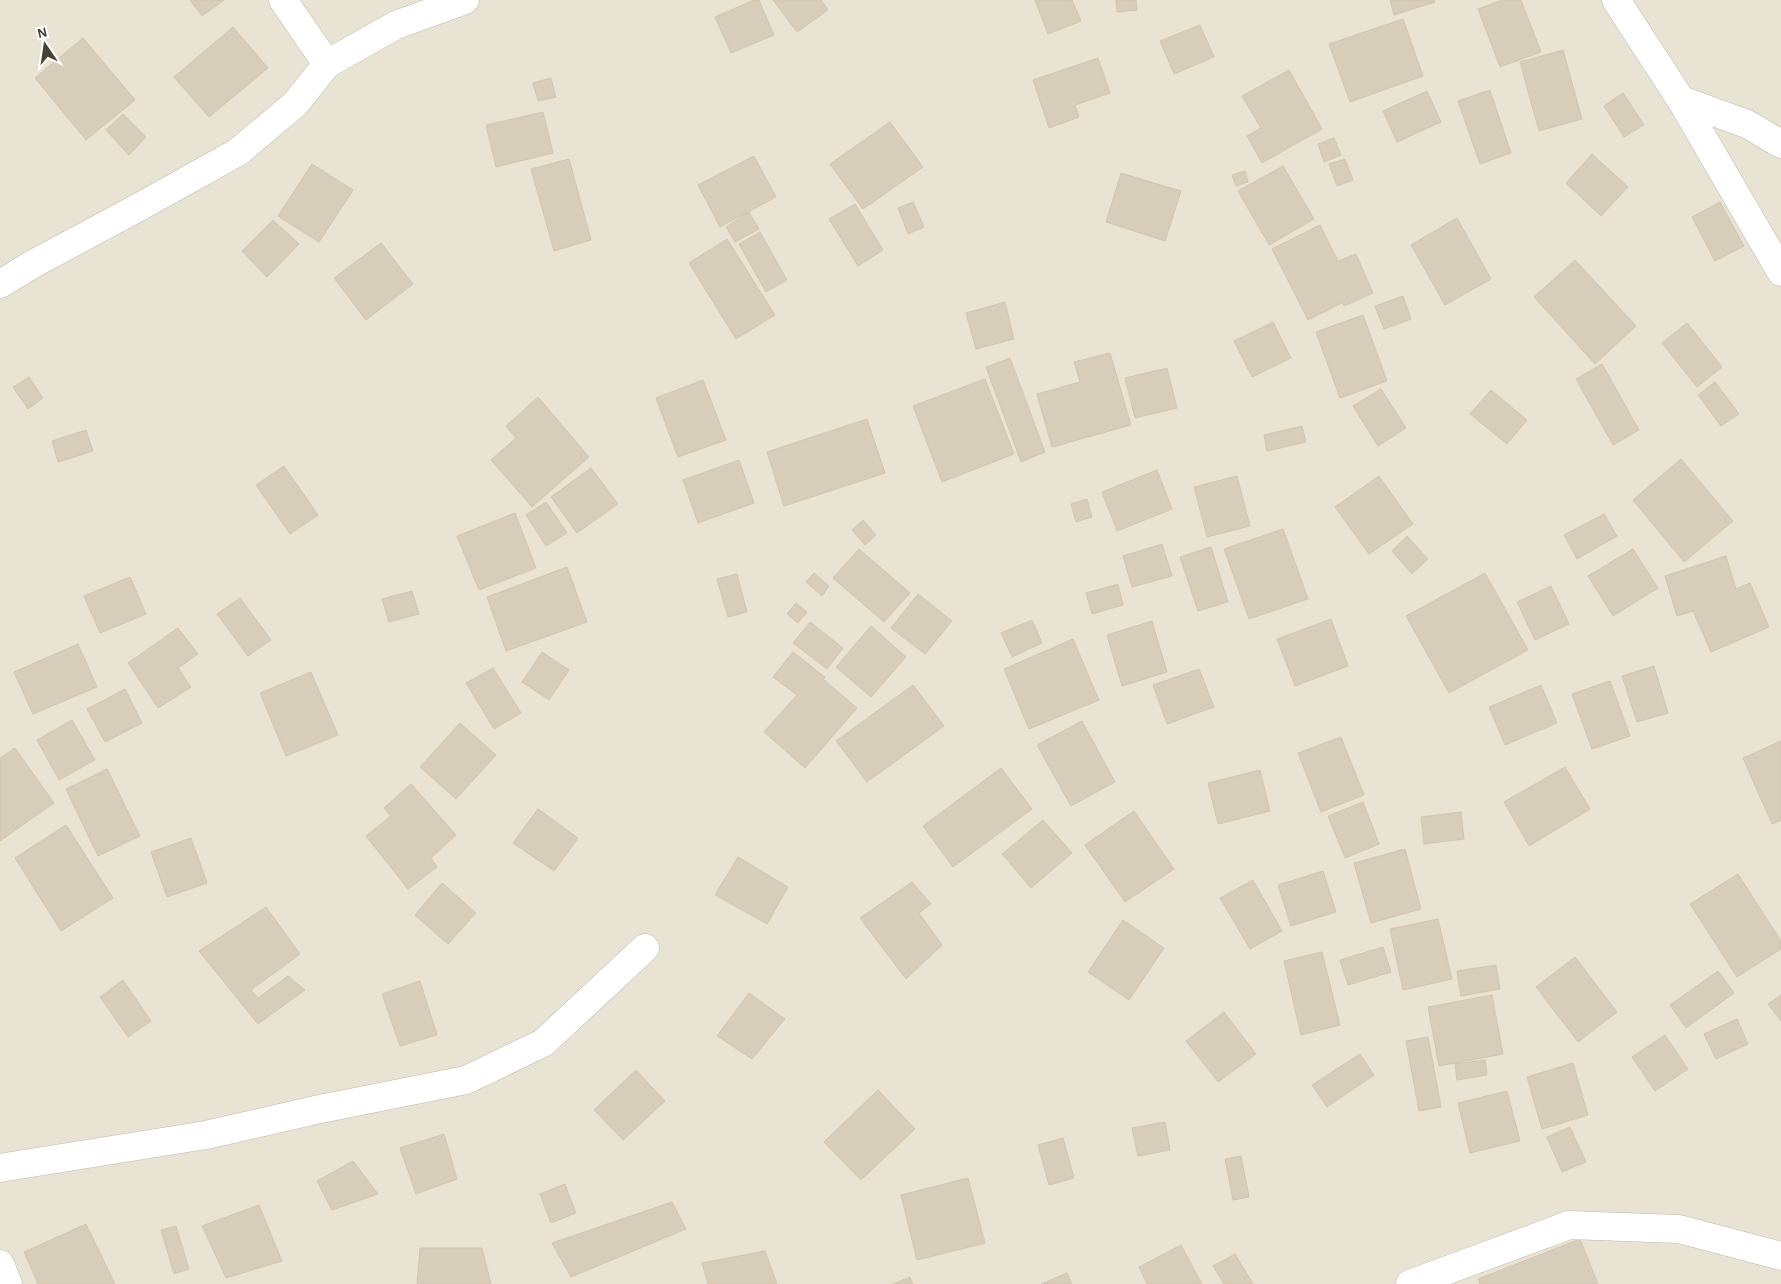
<svg xmlns="http://www.w3.org/2000/svg" width="1781" height="1284" font-family="'Alegreya Sans',sans-serif">
<style>
.residential{fill:#e9e3d4}
.building{fill:#d7cdbb;stroke:#d3c5ad}
.lines{fill:none;stroke-linecap:round;stroke-linejoin:round}
.minor-casing{stroke:#c1b9a8;stroke-width:29}
.minor{stroke:#fff;stroke-width:28}
</style>
<rect width="100%" height="100%" fill="#f5f1e6"/>
<rect class="residential" x="0" y="0" width="1781" height="1284"/>
<g class="building">
<path d="M190,0H224L202,16Z"/>
<path d="M754,0H759L774,35L731,53L715,17Z"/>
<path d="M773,0H821L828,10L797,32Z"/>
<path d="M1035,0H1072L1081,21L1048,34Z"/>
<path d="M1116,0H1136L1137,10L1117,12Z"/>
<path d="M1390,0H1434L1435,2L1394,15Z"/>
<path d="M1502,0H1521L1541,52L1500,67L1478,9Z"/>
<path d="M1403,19L1423,76L1350,102L1329,44Z"/>
<path d="M1200,25L1214,57L1174,74L1160,41Z"/>
<path d="M233,27L268,68L209,117L174,77Z"/>
<path d="M83,38L135,100L86,140L35,78Z"/>
<path d="M1563,50L1582,119L1539,131L1520,62Z"/>
<path d="M1098,58L1110,93L1075,105L1079,117L1049,128L1033,80Z"/>
<path d="M1289,70L1322,129L1262,163L1247,136L1261,128L1242,96Z"/>
<path d="M551,78L556,97L538,101L533,83Z"/>
<path d="M1490,90L1511,153L1480,164L1458,101Z"/>
<path d="M1427,91L1441,122L1397,142L1383,111Z"/>
<path d="M1623,93L1644,125L1624,137L1604,106Z"/>
<path d="M543,112L553,153L496,167L486,125Z"/>
<path d="M123,114L146,137L129,155L106,130Z"/>
<path d="M890,122L923,167L863,209L830,164Z"/>
<path d="M1334,138L1341,155L1324,162L1318,144Z"/>
<path d="M1592,154L1628,187L1601,216L1566,183Z"/>
<path d="M754,156L776,197L720,227L698,185Z"/>
<path d="M569,159L591,240L554,251L531,169Z"/>
<path d="M1345,159L1353,180L1337,186L1329,164Z"/>
<path d="M312,164L353,190L319,242L278,216Z"/>
<path d="M1283,166L1314,219L1269,245L1238,191Z"/>
<path d="M1245,171L1248,182L1236,186L1232,175Z"/>
<path d="M1121,173L1181,191L1165,241L1106,222Z"/>
<path d="M913,202L924,227L908,234L898,208Z"/>
<path d="M1720,202L1744,246L1715,261L1692,217Z"/>
<path d="M855,204L883,250L858,266L829,219Z"/>
<path d="M749,212L759,229L735,242L726,227Z"/>
<path d="M1457,218L1491,279L1445,305L1411,245Z"/>
<path d="M273,220L299,244L267,277L242,251Z"/>
<path d="M1320,225L1338,261L1356,254L1373,293L1344,306L1342,303L1308,320L1272,249Z"/>
<path d="M760,232L787,280L766,292L739,244Z"/>
<path d="M727,239L775,315L736,339L689,263Z"/>
<path d="M381,243L413,284L366,320L334,278Z"/>
<path d="M1575,260L1636,326L1595,364L1534,297Z"/>
<path d="M1403,296L1411,319L1384,329L1375,306Z"/>
<path d="M1005,302L1014,339L976,349L966,313Z"/>
<path d="M1363,315L1387,381L1340,398L1316,332Z"/>
<path d="M1273,322L1291,358L1252,377L1234,341Z"/>
<path d="M1687,323L1722,367L1697,387L1662,343Z"/>
<path d="M1110,353L1131,425L1052,447L1037,394L1080,382L1074,362Z"/>
<path d="M1010,358L1045,452L1021,462L986,367Z"/>
<path d="M1602,364L1639,430L1613,445L1576,379Z"/>
<path d="M1167,368L1177,408L1135,418L1125,378Z"/>
<path d="M29,377L43,398L28,409L13,387Z"/>
<path d="M985,379L1014,454L942,482L913,406Z"/>
<path d="M703,380L726,440L678,457L656,398Z"/>
<path d="M1715,382L1739,414L1721,426L1698,395Z"/>
<path d="M1381,389L1406,428L1378,446L1353,406Z"/>
<path d="M1491,390L1527,420L1507,444L1470,414Z"/>
<path d="M538,397L589,457L532,507L491,460L516,438L506,426Z"/>
<path d="M867,419L885,473L784,506L767,452Z"/>
<path d="M1302,426L1306,442L1267,451L1264,435Z"/>
<path d="M86,430L93,451L58,462L52,441Z"/>
<path d="M1681,459L1733,521L1684,562L1633,500Z"/>
<path d="M739,460L754,503L698,523L683,480Z"/>
<path d="M284,466L318,515L290,534L256,485Z"/>
<path d="M591,468L618,504L577,533L551,497Z"/>
<path d="M1157,470L1172,509L1117,531L1102,492Z"/>
<path d="M1237,476L1250,526L1207,537L1194,487Z"/>
<path d="M1379,476L1413,524L1369,554L1335,507Z"/>
<path d="M1087,499L1092,517L1076,522L1071,504Z"/>
<path d="M546,502L567,533L546,546L526,515Z"/>
<path d="M515,513L536,568L479,590L457,536Z"/>
<path d="M1604,514L1617,536L1577,559L1564,535Z"/>
<path d="M863,520L876,535L865,545L852,530Z"/>
<path d="M1283,529L1308,599L1249,619L1224,549Z"/>
<path d="M1407,536L1428,559L1412,574L1392,551Z"/>
<path d="M1162,544L1172,576L1132,587L1123,556Z"/>
<path d="M1211,547L1228,602L1198,611L1180,557Z"/>
<path d="M859,549L910,593L884,622L833,578Z"/>
<path d="M1633,549L1658,588L1613,616L1588,576Z"/>
<path d="M1726,556L1736,589L1750,583L1769,627L1711,652L1693,611L1677,616L1665,576Z"/>
<path d="M567,567L587,622L506,651L487,597Z"/>
<path d="M814,573L829,586L822,596L806,582Z"/>
<path d="M1485,573L1528,650L1449,693L1406,616Z"/>
<path d="M737,574L747,612L728,617L717,579Z"/>
<path d="M130,577L146,614L100,633L84,596Z"/>
<path d="M1118,584L1123,605L1092,614L1086,593Z"/>
<path d="M1551,586L1569,624L1535,640L1517,602Z"/>
<path d="M412,591L419,614L389,622L382,599Z"/>
<path d="M918,594L952,621L925,654L891,628Z"/>
<path d="M240,598L271,640L248,656L217,614Z"/>
<path d="M796,603L807,612L798,623L787,614Z"/>
<path d="M1331,619L1348,666L1295,686L1277,639Z"/>
<path d="M1032,620L1042,643L1012,657L1001,633Z"/>
<path d="M1152,621L1167,672L1122,686L1107,635Z"/>
<path d="M810,622L843,648L827,669L793,643Z"/>
<path d="M871,626L906,657L871,697L836,667Z"/>
<path d="M178,628L198,654L178,668L191,687L158,708L128,663Z"/>
<path d="M1073,639L1099,700L1029,729L1004,669Z"/>
<path d="M78,644L97,687L33,714L14,672Z"/>
<path d="M542,652L569,670L549,700L522,682Z"/>
<path d="M793,652L825,677L823,679L857,708L805,768L764,732L797,695L773,677Z"/>
<path d="M1654,666L1668,713L1637,722L1622,676Z"/>
<path d="M493,668L521,713L494,729L466,683Z"/>
<path d="M1199,669L1214,707L1167,724L1153,685Z"/>
<path d="M311,672L338,735L286,756L260,693Z"/>
<path d="M1610,681L1630,736L1592,749L1572,694Z"/>
<path d="M913,685L944,726L867,782L836,741Z"/>
<path d="M1541,685L1557,723L1505,745L1489,707Z"/>
<path d="M125,689L142,723L105,742L87,709Z"/>
<path d="M72,720L95,760L59,780L37,740Z"/>
<path d="M1082,721L1115,782L1071,806L1037,745Z"/>
<path d="M460,723L496,755L456,799L420,767Z"/>
<path d="M1341,737L1364,795L1321,812L1298,753Z"/>
<path d="M1781,741V820L1772,824L1743,758Z"/>
<path d="M15,748L54,803L0,841V758Z"/>
<path d="M1565,767L1590,809L1529,846L1504,802Z"/>
<path d="M1001,768L1032,809L953,867L923,826Z"/>
<path d="M107,769L140,836L98,856L66,789Z"/>
<path d="M1260,770L1270,811L1218,824L1208,783Z"/>
<path d="M411,784L456,835L431,858L437,867L408,889L366,836L391,816L384,808Z"/>
<path d="M1363,802L1379,844L1345,858L1328,816Z"/>
<path d="M538,809L578,838L554,871L513,843Z"/>
<path d="M1134,811L1174,869L1125,902L1085,845Z"/>
<path d="M1461,812L1464,839L1424,844L1421,817Z"/>
<path d="M1043,820L1072,853L1031,888L1002,854Z"/>
<path d="M66,825L113,898L61,931L15,858Z"/>
<path d="M191,838L207,883L167,897L151,852Z"/>
<path d="M1405,849L1421,909L1371,923L1354,863Z"/>
<path d="M738,857L788,887L767,924L715,895Z"/>
<path d="M1323,871L1336,912L1291,926L1278,885Z"/>
<path d="M1738,874L1781,941V949L1737,977L1690,904Z"/>
<path d="M1253,880L1282,931L1250,949L1220,898Z"/>
<path d="M912,882L931,904L919,913L942,945L906,979L860,918Z"/>
<path d="M442,883L476,913L448,944L415,915Z"/>
<path d="M266,907L300,954L251,990L258,998L288,976L305,990L258,1024L199,951Z"/>
<path d="M1438,919L1452,979L1403,990L1390,929Z"/>
<path d="M1123,920L1164,948L1129,1000L1088,972Z"/>
<path d="M1383,947L1391,972L1348,985L1340,960Z"/>
<path d="M1322,952L1340,1025L1301,1035L1284,961Z"/>
<path d="M1575,957L1617,1012L1578,1042L1536,987Z"/>
<path d="M1496,965L1500,989L1461,996L1457,971Z"/>
<path d="M1718,971L1734,993L1686,1028L1670,1005Z"/>
<path d="M123,980L151,1021L128,1037L100,997Z"/>
<path d="M420,981L437,1035L400,1046L382,994Z"/>
<path d="M749,993L785,1019L752,1059L717,1036Z"/>
<path d="M1492,995L1503,1054L1439,1066L1428,1007Z"/>
<path d="M1781,995V1021L1768,1004Z"/>
<path d="M1224,1012L1256,1054L1218,1082L1186,1041Z"/>
<path d="M1737,1019L1748,1044L1716,1059L1704,1034Z"/>
<path d="M1665,1035L1688,1069L1655,1091L1632,1057Z"/>
<path d="M1428,1037L1441,1107L1419,1111L1406,1041Z"/>
<path d="M1360,1054L1374,1075L1327,1107L1312,1085Z"/>
<path d="M1485,1060L1487,1075L1457,1080L1455,1064Z"/>
<path d="M1573,1063L1588,1115L1542,1129L1527,1077Z"/>
<path d="M636,1070L665,1101L623,1140L594,1110Z"/>
<path d="M878,1090L915,1129L861,1180L824,1142Z"/>
<path d="M1507,1091L1520,1141L1470,1153L1458,1103Z"/>
<path d="M1165,1122L1170,1150L1138,1156L1132,1128Z"/>
<path d="M1570,1127L1586,1162L1562,1172L1547,1137Z"/>
<path d="M444,1134L457,1179L416,1194L400,1148Z"/>
<path d="M1063,1138L1074,1178L1049,1185L1038,1145Z"/>
<path d="M1241,1156L1249,1197L1233,1200L1225,1159Z"/>
<path d="M353,1161L378,1194L332,1210L317,1181Z"/>
<path d="M968,1178L985,1243L917,1260L901,1195Z"/>
<path d="M565,1184L576,1213L551,1223L540,1194Z"/>
<path d="M672,1202L686,1229L571,1277L552,1243Z"/>
<path d="M259,1205L282,1261L226,1278L202,1226Z"/>
<path d="M86,1224L115,1284H38L24,1252Z"/>
<path d="M176,1226L189,1269L174,1274L161,1230Z"/>
<path d="M1580,1239L1598,1284H1480L1478,1279Z"/>
<path d="M1181,1245L1202,1284H1147L1139,1267Z"/>
<path d="M420,1248H482L491,1284H417Z"/>
<path d="M765,1251L777,1284H708L702,1263Z"/>
<path d="M1235,1254L1253,1284H1224L1213,1266Z"/>
<path d="M1067,1273L1072,1284H1041Z"/>
<path d="M910,1277L913,1284H893Z"/>
</g>
<g class="lines">
<defs>
<g id="minor">
<path d="M283,0L327,64"/>
<path d="M1616,0L1681,100L1781,272"/>
<path d="M1681,100L1747,124L1781,144"/>
<path d="M0,284L33,264L141,206L238,152L295,104L327,64L396,25L465,0"/>
<path d="M0,1168L206,1135L320,1109L466,1080L543,1043L645,948"/>
<path d="M0,1264L8,1284"/>
<path d="M1410,1284L1569,1225L1679,1229L1781,1256"/>
</g>
</defs>
<use href="#minor" class="minor-casing"/>
<use href="#minor" class="minor"/>
</g>
<g transform="translate(45 45) rotate(347)" stroke="#ffffff" stroke-width="4" paint-order="stroke">
<path d="M0-4L9 19L0 12L-9 19Z" fill="#484135"/>
<text y="-8" font-size="14" font-weight="bold" text-anchor="middle" fill="#484135">N</text>
</g>
</svg>
